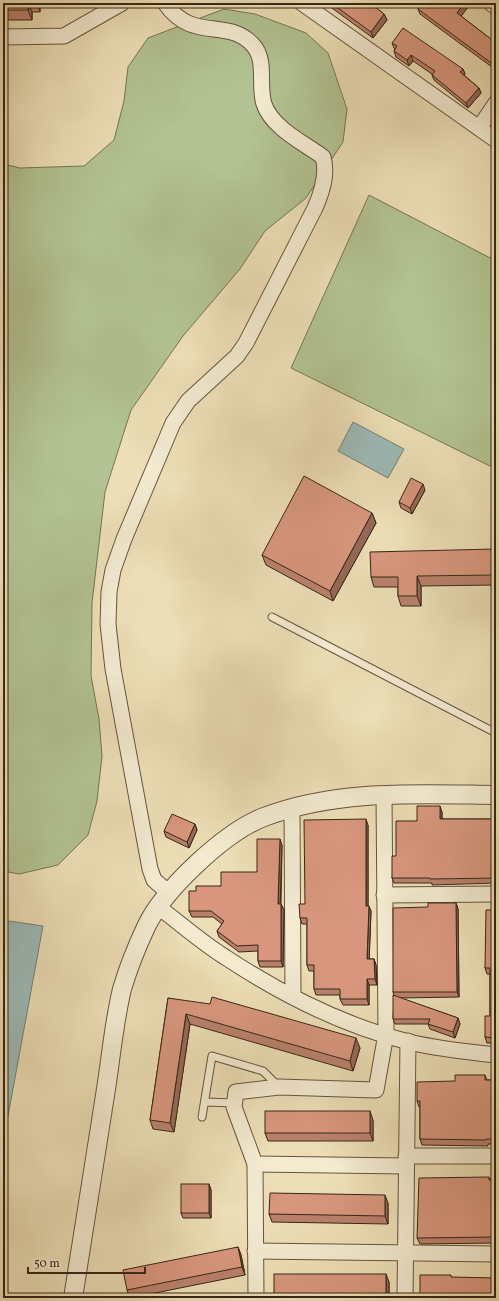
<svg xmlns="http://www.w3.org/2000/svg" width="499" height="1301" font-family="Vollkorn,serif">
<style>
.green{fill:#b2c292;stroke:#767454}
.water{fill:#9cbab7;stroke:#747f77}
.lines{fill:none;stroke-linecap:round;stroke-linejoin:round}
.service-casing{stroke:#66543e;stroke-width:9}
.minor-casing{stroke:#66543e;stroke-width:17}
.tertiary-casing{stroke:#66543e;stroke-width:20}
.service{stroke:#f3ead0;stroke-width:7}
.minor{stroke:#f3ead0;stroke-width:15}
.tertiary{stroke:#f3ead0;stroke-width:18}
.wall{fill:#b9816c;stroke:#392616}
.shaded-wall{fill:#966958;stroke:#392616}
.building{fill:#d7967d;stroke:#392616}
</style>
<rect width="100%" height="100%" fill="#ecdeb6"/>
<filter id="stains"><feTurbulence type="fractalNoise" baseFrequency=".005" numOctaves="4"/><feColorMatrix values="0 0 0 0 .2 0 0 0 0 .09 0 0 0 0 .02 0 0 0 .5 -.17"/></filter>
<radialGradient id="worn" r=".72"><stop offset=".6" stop-color="#630" stop-opacity="0"/><stop offset="1" stop-color="#630" stop-opacity=".3"/></radialGradient>
<g class="green">
<path d="M224,9L255,14L306,33L328,53L347,109L343,142L306,198L265,231L240,269L183,336L131,410L105,492L92,603L91,676L99,719L102,756L97,801L88,835L58,865L19,874L3,871V164L20,168L84,166L114,140L124,101L128,67L148,38Z"/>
<path d="M369,195L496,261V469L291,368Z"/>
</g>
<g class="water">
<path d="M353,422L404,449L388,478L338,451Z"/>
<path d="M9,921L43,926L3,1143V926Z"/>
</g>
<g class="lines">
<defs>
<g id="service">
<path d="M272,617L496,733"/>
<path d="M205,1102L235,1103"/>
<path d="M202,1117L212,1056L263,1071L279,1087"/>
</g>
<g id="minor">
<path d="M165,3C192,43 228,17 253,45C267,60 258,86 264,104C272,128 304,143 323,157C328,174 322,192 315,208L246,343L237,356L188,401L173,423L124,539L113,570L109,592L108,624L113,669L150,869L154,880L169,893"/>
<path d="M302,3L496,140"/>
<path d="M3,37L64,36L122,3"/>
<path d="M479,128L496,103"/>
<path d="M292,808L293,997"/>
<path d="M384,895L496,894"/>
<path d="M157,906C180,923 201,942 225,957C281,994 344,1026 409,1042C438,1049 467,1052 496,1055"/>
<path d="M406,1156H496"/>
<path d="M255,1164L406,1166"/>
<path d="M255,1251L496,1254"/>
<path d="M256,1298L255,1164L234,1107L236,1092L279,1087L376,1090L386,1034L384,795"/>
<path d="M405,1298L408,1041"/>
</g>
<g id="tertiary">
<path d="M493,3L496,5"/>
<path d="M73,1298C84,1228 95,1159 106,1089C111,1057 114,1022 122,989C128,969 137,946 146,927C164,889 225,832 264,817C337,789 419,794 496,795"/>
</g>
</defs>
<use href="#service" class="service-casing"/>
<use href="#minor" class="minor-casing"/>
<use href="#tertiary" class="tertiary-casing"/>
<use href="#service" class="service"/>
<use href="#minor" class="minor"/>
<use href="#tertiary" class="tertiary"/>
</g>
<g class="wall">
<path d="M3,3H40V12H32V20H3Z"/>
<path d="M325,3H370L384,14L387,20L373,38Z"/>
<path d="M422,3H466L468,7L461,16L496,43V70L420,14L418,9Z"/>
<path d="M392,43L463,69L465,74L464,75L479,88L481,93L468,108L434,80L432,75V74L413,61L409,66L396,57L394,51L395,49L394,48Z"/>
<path d="M425,490L412,514L401,508L399,502Z"/>
<path d="M372,513L376,523L333,601L266,565L262,555Z"/>
<path d="M496,549V585L421,586V606H401L398,596V587H374L371,577Z"/>
<path d="M442,812V819H496V883L432,885V883H394L392,878L396,856L417,821Z"/>
<path d="M195,824L197,830L189,848L166,837L164,831Z"/>
<path d="M368,825V906L371,911L369,959H374L376,965L377,985H369V1005H343L340,999V995H316L314,989V971H309L307,965V924H302L300,918L305,904Z"/>
<path d="M282,845L281,904L284,910L283,967H260L258,961V951L239,952L219,937L217,931L222,924L213,917H192L189,911L196,891L221,886L257,872Z"/>
<path d="M456,903L458,909L459,997L400,998L458,1018L460,1024L455,1038L430,1029L428,1024H395L393,1019L394,996L393,992L428,907Z"/>
<path d="M496,910V1043H487L485,1037L490,1016V974H487L485,968Z"/>
<path d="M168,998L360,1048L353,1071L190,1024L174,1132L153,1129L150,1120Z"/>
<path d="M485,1075L487,1080H496V1144H488V1146L422,1145L420,1139V1107H419L417,1101L455,1081Z"/>
<path d="M373,1120V1141H268L265,1133Z"/>
<path d="M489,1177L491,1180H496V1243L420,1244L417,1238Z"/>
<path d="M209,1184L211,1190V1218H183L181,1213Z"/>
<path d="M388,1203V1224L272,1222L269,1214Z"/>
<path d="M238,1247L241,1255L245,1275L130,1298L127,1290Z"/>
<path d="M389,1282V1298H274V1297Z"/>
</g>
<g class="shaded-wall">
<path d="M28,3L32,12V20L28,10Z"/>
<path d="M37,3H40V12Z"/>
<path d="M464,3H466L468,7L459,19L457,13Z"/>
<path d="M384,14L387,20L373,38L371,32Z"/>
<path d="M411,55L413,61L409,66L407,60Z"/>
<path d="M496,63V70L494,65Z"/>
<path d="M463,69L465,74L462,78L460,72Z"/>
<path d="M479,88L481,93L468,108L466,103Z"/>
<path d="M423,484L425,490L412,514L410,508Z"/>
<path d="M372,513L376,523L333,601L330,591Z"/>
<path d="M417,576L421,586V606L417,596Z"/>
<path d="M440,806L442,812V825L440,819Z"/>
<path d="M366,819L368,825V911L366,906Z"/>
<path d="M195,824L197,830L189,848L187,842Z"/>
<path d="M280,839L282,845L280,910L278,904Z"/>
<path d="M456,903L458,909L459,997L457,992Z"/>
<path d="M281,904L284,910L283,967L281,961Z"/>
<path d="M369,906L371,911L369,965L367,959Z"/>
<path d="M374,959L376,965L377,985L375,979Z"/>
<path d="M367,979L369,985V1005L367,999Z"/>
<path d="M186,1014L190,1024L174,1132L170,1123Z"/>
<path d="M458,1018L460,1024L455,1038L453,1032Z"/>
<path d="M356,1038L360,1048L353,1071L350,1061Z"/>
<path d="M370,1111L373,1120V1141L370,1133Z"/>
<path d="M209,1184L211,1190V1218L209,1213Z"/>
<path d="M385,1195L388,1203V1224L385,1216Z"/>
<path d="M238,1247L241,1255L245,1275L242,1267Z"/>
<path d="M386,1274L389,1282V1298H386Z"/>
</g>
<g class="building">
<rect x="3" y="3" width="25" height="7"/>
<path d="M331,3H370L384,14L371,32Z"/>
<path d="M422,3H464L457,13L496,43V63L494,65L418,9Z"/>
<path d="M403,28L463,69L460,72L479,88L466,103L432,75L435,71L411,55L407,60L394,51L397,46L392,43Z"/>
<path d="M304,476L372,513L330,591L262,555Z"/>
<path d="M411,478L423,484L410,508L399,502Z"/>
<path d="M496,549V575L417,576V596H398V577H371L370,552Z"/>
<path d="M417,806H440V819H496V878L430,879V878H392V856H396V821H417Z"/>
<path d="M172,814L195,824L187,842L164,831Z"/>
<path d="M366,819V906H369L367,959H374L375,979H367V999H340V989H314V965H307V918H300L299,904H305L304,820Z"/>
<path d="M257,839H280L278,904H281V961H258V945L237,946L217,931L224,921L211,911H189V891H196V886H221V872H257Z"/>
<path d="M428,903H456L457,992H393V908L428,907Z"/>
<path d="M486,910H496V1038L485,1037V1016H490V968H485Z"/>
<path d="M393,995L458,1018L453,1032L428,1024L430,1019H393Z"/>
<path d="M212,997L356,1038L350,1061L186,1014L170,1123L150,1120L168,998L210,1004Z"/>
<path d="M455,1075H485V1080H496V1139H486V1140L420,1139V1101H417V1082L455,1081Z"/>
<rect x="265" y="1111" width="105" height="22"/>
<path d="M489,1177V1180H496V1237L417,1238L419,1178Z"/>
<rect x="181" y="1184" width="28" height="29"/>
<path d="M270,1193L385,1195V1216L269,1214Z"/>
<path d="M238,1247L242,1267L127,1290L123,1270Z"/>
<rect x="274" y="1274" width="112" height="23"/>
<path d="M420,1275H451V1277L496,1278V1298H420Z"/>
</g>
<rect width="499" height="1301" fill="none" stroke="#ecdeb6" stroke-width="16"/>
<rect x="4" y="4" width="491" height="1293" fill="none" stroke="#392616" stroke-width="2"/>
<rect x="8" y="8" width="483" height="1285" fill="none" stroke="#392616"/>
<path d="M28 1267v6h117v-6" fill="none" stroke="#392616" stroke-width="2"/>
<text x="34" y="1267" font-size="12" fill="#392616" stroke="#f3ead0" stroke-width="3" paint-order="stroke">50 m</text>
<rect width="100%" height="100%" filter="url(#stains)"/>
<rect width="100%" height="100%" fill="url(#worn)"/>
</svg>
